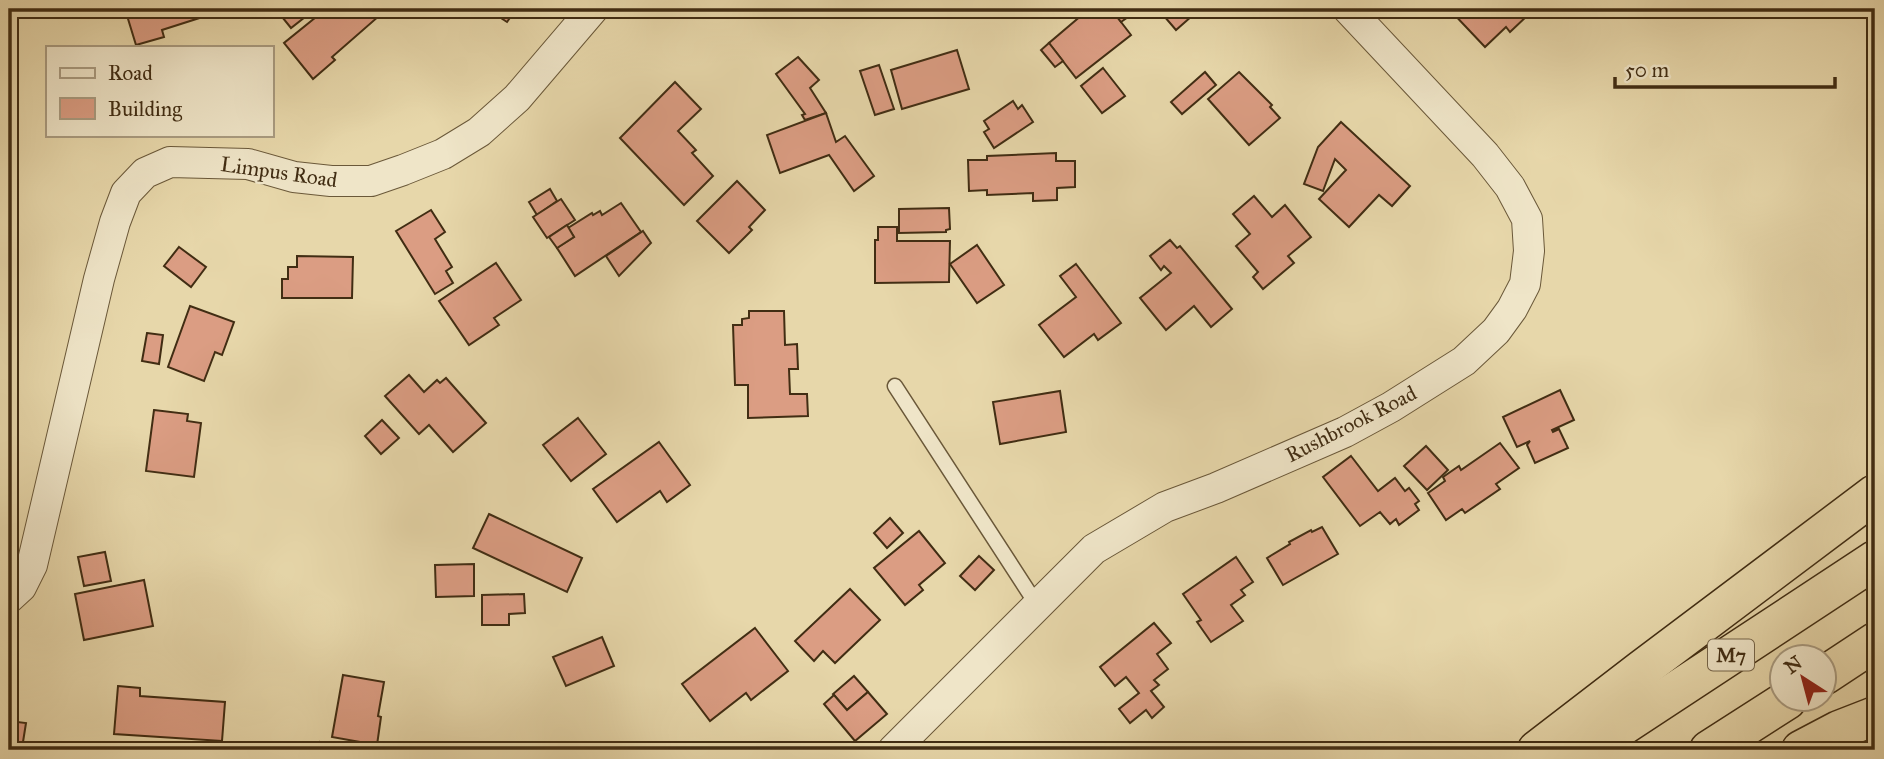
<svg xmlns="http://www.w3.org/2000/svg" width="1884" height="759" font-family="'IM FELL Great Primer',serif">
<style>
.building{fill:#db9d83;stroke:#412d13;stroke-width:2}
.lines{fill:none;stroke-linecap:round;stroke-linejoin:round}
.service-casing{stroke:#6a5839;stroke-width:17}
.minor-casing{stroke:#6a5839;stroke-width:32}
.motorway-casing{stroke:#412d13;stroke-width:41}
.service{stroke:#efe5c8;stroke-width:14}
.minor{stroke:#efe5c8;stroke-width:30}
.motorway{stroke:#e7d7aa;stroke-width:38}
.labels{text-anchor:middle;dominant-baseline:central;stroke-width:5;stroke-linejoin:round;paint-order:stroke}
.shield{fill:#efe5c8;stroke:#756449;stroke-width:2}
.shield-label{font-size:19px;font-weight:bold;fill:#412d13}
.street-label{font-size:21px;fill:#412d13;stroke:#efe5c8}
</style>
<rect width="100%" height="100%" fill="#e7d7aa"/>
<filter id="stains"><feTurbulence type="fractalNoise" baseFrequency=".00286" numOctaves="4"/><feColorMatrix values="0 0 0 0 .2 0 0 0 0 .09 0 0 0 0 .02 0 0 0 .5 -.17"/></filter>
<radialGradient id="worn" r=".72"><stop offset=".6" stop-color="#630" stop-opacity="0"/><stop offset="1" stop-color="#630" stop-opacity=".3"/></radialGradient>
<g class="building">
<path d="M125,9H211L212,14L162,30L164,37L136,45Z"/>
<path d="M282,9H299L305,17L291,28L278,12Z"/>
<path d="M326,9H373L379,16L332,57L335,60L313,79L284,43Z"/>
<path d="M487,9H516L507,22Z"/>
<path d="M1089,9H1111L1131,35L1076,78L1049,43Z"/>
<path d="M1111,9H1137L1138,10L1121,22Z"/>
<path d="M1158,9H1185L1192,16L1176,30Z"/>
<path d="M1449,9H1521L1527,16L1510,32L1506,27L1485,47Z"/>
<path d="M1049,43L1063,61L1055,67L1041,50Z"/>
<path d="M957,50L969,89L902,109L891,70Z"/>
<path d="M798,57L819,80L810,88L826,113L805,120L802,115L805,114L776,74Z"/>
<path d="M879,65L894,109L875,115L860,71Z"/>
<path d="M1103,68L1125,96L1102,113L1081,86Z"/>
<path d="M1205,72L1216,85L1182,114L1171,102Z"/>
<path d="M1239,72L1272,105L1270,107L1280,118L1249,145L1208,99Z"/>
<path d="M675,82L701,109L678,131L696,150L692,153L713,176L684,205L620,138Z"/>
<path d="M1013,101L1018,109L1022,105L1033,122L994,148L984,132L989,129L984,121Z"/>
<path d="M826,113L836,142L845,136L874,176L854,191L829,155L780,173L767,135Z"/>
<path d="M1341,122L1410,186L1392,206L1379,195L1349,227L1319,199L1346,170L1335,159L1323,191L1304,184L1318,147Z"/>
<path d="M1056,153V161H1075V187L1057,188V200L1033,201V193L987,195V190L969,191L968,160H987V156Z"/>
<path d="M737,181L765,210L749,227L752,230L729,253L697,221Z"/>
<path d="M9,186L16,187L11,245H9Z"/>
<path d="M550,189L557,201L537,215L529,202Z"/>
<path d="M1254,196L1272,217L1285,205L1311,237L1288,256L1294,263L1263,289L1253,277L1258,272L1236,246L1250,234L1233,214Z"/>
<path d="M561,199L575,220L547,238L533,217Z"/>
<path d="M621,203L641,232L575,276L557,248L574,237L568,228L592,213L593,215L600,211L602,215Z"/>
<path d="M949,208L950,229L946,230V232L899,233V209Z"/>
<path d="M431,210L445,232L435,239L452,267L446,271L453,283L435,294L396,231Z"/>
<path d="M567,225L574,237L557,248L549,237Z"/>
<path d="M878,227H897V241H950L949,282L875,283V240H878Z"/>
<path d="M643,231L651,243L619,276L606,256Z"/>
<path d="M1170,240L1177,248L1180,246L1232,309L1211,327L1194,306L1166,330L1140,298L1171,273L1164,266L1161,270L1150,256Z"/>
<path d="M977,245L1004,285L977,303L950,264Z"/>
<path d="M179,247L206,267L191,287L164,266Z"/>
<path d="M297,256L353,257L352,298H282V279H288V267H297Z"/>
<path d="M496,263L521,300L494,318L499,325L469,345L439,301Z"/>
<path d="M1076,264L1121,323L1098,340L1094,334L1064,357L1039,325L1076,297L1060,276Z"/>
<path d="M190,306L234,322L222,355L215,352L204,381L168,367Z"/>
<path d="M749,311H784L785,345L797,344L798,369H789L790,394H807L808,416L748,418V385H735L733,325H742V319L749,318Z"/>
<path d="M147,333L163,335L159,364L142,361Z"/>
<path d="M409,375L424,392L437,380L440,383L446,378L486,423L453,452L429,425L419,434L385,396Z"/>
<path d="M1560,390L1574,420L1552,430L1553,432L1559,429L1568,448L1535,463L1527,445L1530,441L1517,447L1503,417Z"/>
<path d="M1060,391L1066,432L1000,444L993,402Z"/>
<path d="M154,410L188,414L187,421L201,423L194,477L146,471Z"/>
<path d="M578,418L606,454L571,481L543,445Z"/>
<path d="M382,420L399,438L381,454L365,436Z"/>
<path d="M659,442L690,485L667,502L660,491L617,522L593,489Z"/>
<path d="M1500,443L1519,468L1496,484L1500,489L1465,513L1462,509L1446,520L1428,493L1445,481L1443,477L1459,466L1461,470Z"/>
<path d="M1426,446L1448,470L1427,490L1404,466Z"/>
<path d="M1351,456L1378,491L1395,478L1405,491L1409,488L1419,501L1415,504L1419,510L1399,525L1396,519L1390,524L1380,512L1360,526L1323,477Z"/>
<path d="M489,514L582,558L567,592L473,548Z"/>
<path d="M890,518L903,533L887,548L874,533Z"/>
<path d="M1322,527L1338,554L1283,585L1267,558L1290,544L1289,542L1311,530L1312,532Z"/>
<path d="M919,531L945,563L919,585L923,590L905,605L874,568Z"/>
<path d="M105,552L111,581L84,586L78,557Z"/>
<path d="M979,556L994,570L975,590L960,576Z"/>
<path d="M1236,557L1253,582L1241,590L1245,595L1231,605L1243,621L1211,642L1197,622L1201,620L1183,594Z"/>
<path d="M474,564V596L436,597L435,565Z"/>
<path d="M144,580L153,626L84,640L75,594Z"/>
<path d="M850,589L880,620L835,663L823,651L814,661L795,641Z"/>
<path d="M524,594L525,613L509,614V625H482V595Z"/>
<path d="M1154,623L1171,643L1157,654L1168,669L1154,680L1159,685L1151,691L1164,707L1152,718L1146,710L1130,723L1119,709L1139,693L1126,677L1115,686L1100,667Z"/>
<path d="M755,628L788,671L751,700L746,693L710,721L682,684Z"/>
<path d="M602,637L614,666L566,686L553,657Z"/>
<path d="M343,675L384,682L378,716L381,717L377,745L332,737Z"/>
<path d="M854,676L868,692L847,710L833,694Z"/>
<path d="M118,686L140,688V696L225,702L222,741L114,734Z"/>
<path d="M868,692L887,714L855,741L824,704L834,695L847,710Z"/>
<path d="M9,721L26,723L23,742L56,746L55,750H9Z"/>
<path d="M320,742L340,745L339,750H319Z"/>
</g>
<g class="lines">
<defs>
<path id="service" d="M895,386L1037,605"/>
<g id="minor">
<path d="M9,598L21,587L32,565L99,279L115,222L126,193L145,173L170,162L248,164L294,177L331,181H371L403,170L443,154L479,132L517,98L593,9"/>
<path d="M893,750L1094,549L1165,507L1216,488L1345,432L1391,407L1464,361L1496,331L1512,309L1525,284L1529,251L1527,219L1510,187L1485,155L1348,9"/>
</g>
<g id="motorway">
<path d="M1825,675L1875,642"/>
<path d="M1537,750L1641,670L1875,494"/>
<path d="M1586,750L1875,560"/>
<path d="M1709,750L1787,700"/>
<path d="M1801,750L1839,730L1875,716"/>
</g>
</defs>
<use href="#service" class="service-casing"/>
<use href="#minor" class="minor-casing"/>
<use href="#motorway" class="motorway-casing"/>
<use href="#service" class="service"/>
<use href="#minor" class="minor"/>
<use href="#motorway" class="motorway"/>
</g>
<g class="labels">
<rect class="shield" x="1708" y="639.5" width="46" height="31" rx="5"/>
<g class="shield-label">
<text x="1731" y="655">M7</text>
</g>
<g class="street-label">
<text transform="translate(279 172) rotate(8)">Limpus Road</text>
<text transform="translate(1351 424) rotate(-27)">Rushbrook Road</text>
</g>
</g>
<rect width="1884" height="759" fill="none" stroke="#e7d7aa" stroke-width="35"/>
<rect x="10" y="10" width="1863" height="738" fill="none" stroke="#412d13" stroke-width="3.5"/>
<rect x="18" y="18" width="1849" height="724" fill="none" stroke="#412d13" stroke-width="2"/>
<rect x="46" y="46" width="228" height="91" fill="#efe5c8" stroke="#a99b80" stroke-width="2"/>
<rect x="60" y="68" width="35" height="10" fill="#efe5c8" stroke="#a99b80" stroke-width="2"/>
<text x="108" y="80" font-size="21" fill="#412d13">Road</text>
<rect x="60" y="98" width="35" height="21" fill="#db9d83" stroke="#a99b80" stroke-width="2"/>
<text x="108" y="116" font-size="21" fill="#412d13">Building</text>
<g transform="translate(1803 678) rotate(324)"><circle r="33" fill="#efe5c8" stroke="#a99b80" stroke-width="2"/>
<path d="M0-5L12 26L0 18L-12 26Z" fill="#8f2418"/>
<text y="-10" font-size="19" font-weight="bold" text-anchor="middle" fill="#412d13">N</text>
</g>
<path d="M1615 77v10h220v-10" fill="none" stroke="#412d13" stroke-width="3.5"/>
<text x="1625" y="77" font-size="21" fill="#412d13" stroke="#efe5c8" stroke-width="5" paint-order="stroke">50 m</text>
<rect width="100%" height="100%" filter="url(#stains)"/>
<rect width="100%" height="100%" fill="url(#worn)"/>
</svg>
